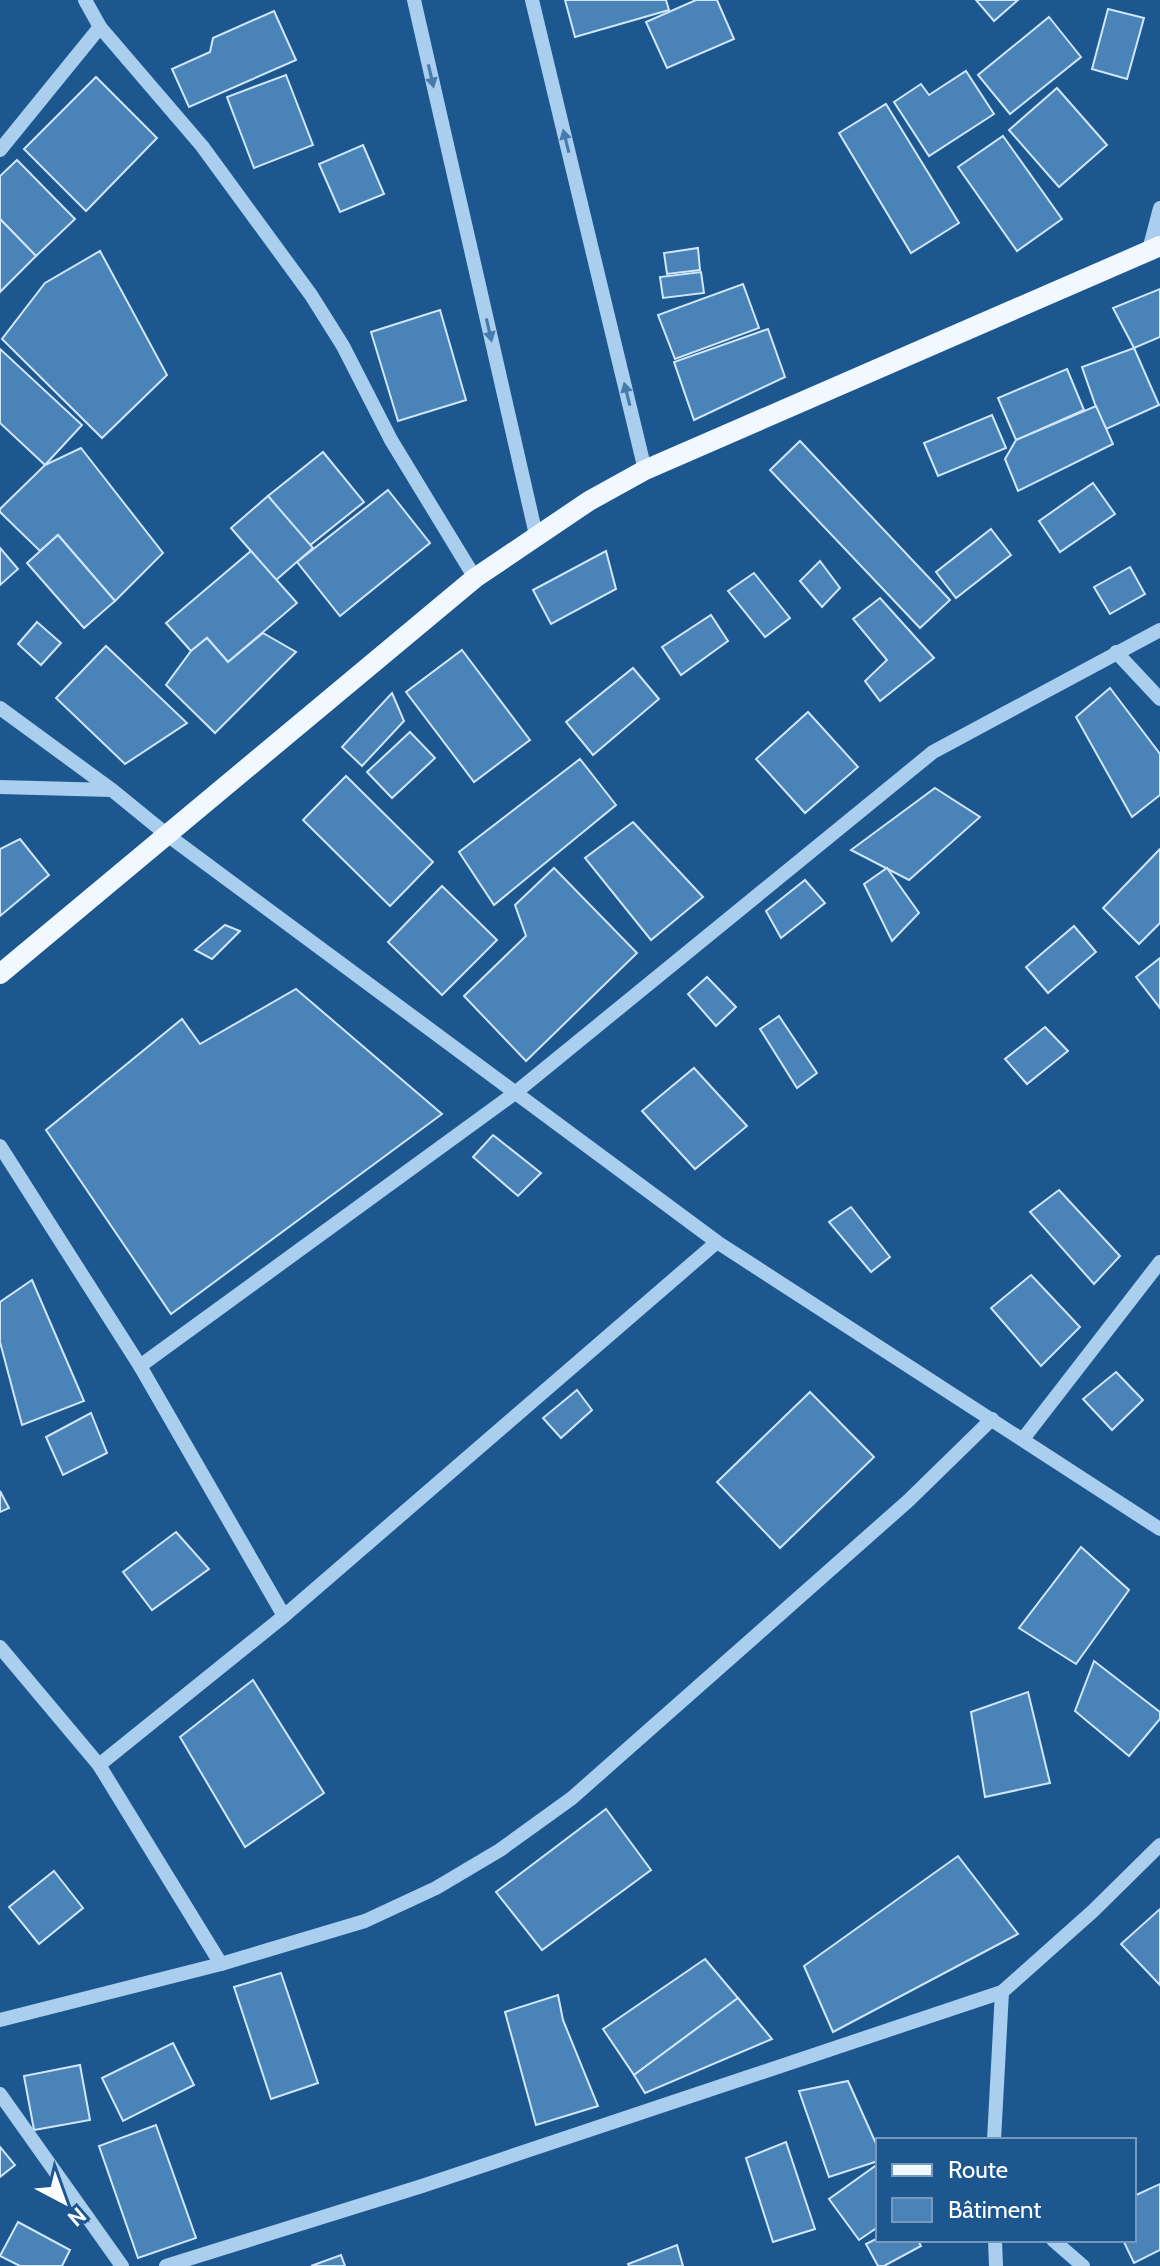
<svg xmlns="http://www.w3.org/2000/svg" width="1160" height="2266" font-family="Cabin,sans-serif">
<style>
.building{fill:#4983b8;stroke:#d0e6fa;stroke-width:2}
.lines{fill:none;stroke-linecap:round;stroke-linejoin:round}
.minor{stroke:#aaceee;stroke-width:14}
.major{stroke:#f1f8ff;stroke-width:20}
.oneway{fill:#477bac}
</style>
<rect width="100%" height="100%" fill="#1c578f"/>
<g class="building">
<path d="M565,0H666L669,10L575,37Z"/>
<path d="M696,0H717L734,39L667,68L646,22Z"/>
<path d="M976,0H1018L994,21Z"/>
<path d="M1108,9L1144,18L1127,79L1092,69Z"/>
<path d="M274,11L296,60L189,107L172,69L210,52L213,38Z"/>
<path d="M1049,17L1081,57L1010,114L978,75Z"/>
<path d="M966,71L994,114L929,156L894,102L921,84L929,95Z"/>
<path d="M286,75L313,145L254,168L227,97Z"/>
<path d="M96,77L157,138L86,211L24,149Z"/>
<path d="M1057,88L1107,145L1059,187L1009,130Z"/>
<path d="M886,104L959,223L911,253L839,133Z"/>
<path d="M1003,136L1062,219L1017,251L958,167Z"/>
<path d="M363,145L384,194L340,212L319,164Z"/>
<path d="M17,160L75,219L36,256L0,219V176Z"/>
<path d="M0,219L36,256L0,292Z"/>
<path d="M698,248L700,270L667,274L664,253Z"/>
<path d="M100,251L167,375L102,438L2,339L45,283Z"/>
<path d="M701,272L704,293L663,298L660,277Z"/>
<path d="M743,284L759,328L675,359L658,315Z"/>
<path d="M1160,289V337L1134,348L1113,308Z"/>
<path d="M440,310L466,400L398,421L371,332Z"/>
<path d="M768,329L785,377L694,420L674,362Z"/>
<path d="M1134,348L1159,405L1104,430L1082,367Z"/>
<path d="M0,349L82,425L45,465L0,423Z"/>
<path d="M1067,369L1084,410L1016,440L998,398Z"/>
<path d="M1096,406L1113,444L1018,491L1005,459L1016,440Z"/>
<path d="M992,415L1006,448L938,476L924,443Z"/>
<path d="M800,441L950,600L920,628L770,470Z"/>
<path d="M81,448L163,553L115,601L58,535L40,551L0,512V509L45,465Z"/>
<path d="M323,452L364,502L309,546L268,496Z"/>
<path d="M1093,483L1115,514L1060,552L1039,521Z"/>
<path d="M388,490L430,543L340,616L297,562Z"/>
<path d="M268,496L313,548L276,580L231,528Z"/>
<path d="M991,529L1011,555L956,598L936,572Z"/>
<path d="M58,535L115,601L84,628L27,563Z"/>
<path d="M0,548L18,569L0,585Z"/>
<path d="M251,551L297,603L228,662L207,638L191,651L166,623Z"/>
<path d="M606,551L616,589L551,624L533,590Z"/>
<path d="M820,561L840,588L822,607L800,581Z"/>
<path d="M1130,567L1145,594L1110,614L1094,587Z"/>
<path d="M754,573L790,618L765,637L728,591Z"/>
<path d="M880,598L934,658L880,701L865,681L887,660L853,619Z"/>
<path d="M711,615L728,641L681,675L662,647Z"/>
<path d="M37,622L61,643L41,665L18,644Z"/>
<path d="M263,633L296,652L215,733L166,685L191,651L207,638L228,662Z"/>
<path d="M106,646L187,723L125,764L56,698Z"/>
<path d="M462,650L530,740L474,782L406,692Z"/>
<path d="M633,668L659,699L593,755L566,722Z"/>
<path d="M1110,688L1160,754V795L1132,817L1076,717Z"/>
<path d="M392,693L404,721L362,766L342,747Z"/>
<path d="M808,712L858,767L805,813L756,759Z"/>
<path d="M410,732L435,758L392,798L367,772Z"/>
<path d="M580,759L616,805L494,905L459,852Z"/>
<path d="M346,776L433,862L390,906L303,820Z"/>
<path d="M935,788L980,817L909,880L851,850Z"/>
<path d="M633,822L703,897L651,940L585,858Z"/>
<path d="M20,839L49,875L0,916V849Z"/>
<path d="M1160,849V923L1139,944L1103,908Z"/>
<path d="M554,868L637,953L526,1061L464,996L526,936L515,905Z"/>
<path d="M887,868L919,913L892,941L864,884Z"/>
<path d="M805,880L825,903L781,938L766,911Z"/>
<path d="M442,886L497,940L442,995L388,942Z"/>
<path d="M225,925L240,931L212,959L195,950Z"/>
<path d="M1074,926L1096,952L1048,993L1026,967Z"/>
<path d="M1160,958V1008L1136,977Z"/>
<path d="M707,977L736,1007L716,1026L688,994Z"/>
<path d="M296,989L442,1114L171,1314L46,1130L182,1019L200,1044Z"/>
<path d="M779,1016L817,1073L797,1088L760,1029Z"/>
<path d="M1045,1027L1068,1051L1027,1084L1005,1059Z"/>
<path d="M694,1068L747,1126L695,1169L642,1111Z"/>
<path d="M493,1135L541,1173L518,1196L473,1157Z"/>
<path d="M1059,1190L1120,1256L1094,1284L1030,1212Z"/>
<path d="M851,1207L890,1257L871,1272L829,1222Z"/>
<path d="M1031,1275L1080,1327L1041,1366L991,1308Z"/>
<path d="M32,1280L84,1401L22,1425L0,1342V1302Z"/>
<path d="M1116,1372L1143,1400L1112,1430L1083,1399Z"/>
<path d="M577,1390L592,1410L561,1438L543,1418Z"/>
<path d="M810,1392L874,1457L780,1548L717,1482Z"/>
<path d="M91,1413L107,1453L63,1475L46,1437Z"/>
<path d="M0,1491L9,1508L0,1512Z"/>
<path d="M176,1532L209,1569L152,1610L123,1572Z"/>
<path d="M1081,1547L1129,1590L1076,1664L1019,1628Z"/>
<path d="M1094,1661L1160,1712V1719L1129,1756L1075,1711Z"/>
<path d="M253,1680L324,1793L245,1847L180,1737Z"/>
<path d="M1028,1692L1050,1783L985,1797L971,1712Z"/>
<path d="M606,1809L651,1870L542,1950L496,1892Z"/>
<path d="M958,1856L1018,1934L833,2032L804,1966Z"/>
<path d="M54,1871L83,1908L39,1944L9,1907Z"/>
<path d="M1160,1909V1985L1121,1944Z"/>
<path d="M705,1959L738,1998L634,2075L603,2029Z"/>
<path d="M281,1973L318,2083L271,2099L234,1987Z"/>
<path d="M558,1995L563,2020L598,2106L536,2125L505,2012Z"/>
<path d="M738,1998L772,2039L645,2093L634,2075Z"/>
<path d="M173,2043L194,2085L123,2121L102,2078Z"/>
<path d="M80,2065L90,2120L34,2130L24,2076Z"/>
<path d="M848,2081L878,2148V2161L829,2177L799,2091Z"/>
<path d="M156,2125L196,2238L138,2258L99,2146Z"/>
<path d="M786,2142L815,2229L773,2242L746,2158Z"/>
<path d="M0,2147L15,2165L0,2177Z"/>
<path d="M878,2164V2227L859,2240L829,2199Z"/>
<path d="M1160,2184V2250L1134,2263L1123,2240H1134V2196Z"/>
<path d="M18,2222L70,2250L62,2266H20L0,2256Z"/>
<path d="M878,2238V2240H918L921,2246L884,2266H878L866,2244Z"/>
<path d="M677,2245L683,2266H629L628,2264Z"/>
<path d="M341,2255L345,2266H311Z"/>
</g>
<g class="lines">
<g class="minor">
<path d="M85,0L100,27L202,146L311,295L343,346L391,440L475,578"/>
<path d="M414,0L536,535"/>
<path d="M532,0L645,470"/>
<path d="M0,150L100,27"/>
<path d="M1149,250L1160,208"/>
<path d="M1116,652L1160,699"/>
<path d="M0,708L112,790L166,834L717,1242L1160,1529"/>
<path d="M0,787L111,790"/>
<path d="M0,1146L140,1366L284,1616"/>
<path d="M140,1366L515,1093L933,752L1160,630"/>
<path d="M1023,1439L1160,1262"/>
<path d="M0,1647L99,1765L221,1964"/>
<path d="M99,1765L284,1616L717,1242"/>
<path d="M0,2020L221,1964L365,1921L436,1888L500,1850L572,1798L908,1501L992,1419"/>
<path d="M0,2094L122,2266"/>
<path d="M994,2140L1002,1992"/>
<path d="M995,2240L996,2266"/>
<path d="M1053,2240L1083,2266"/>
<path d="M166,2266L422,2186L1002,1992L1093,1911L1160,1845"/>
</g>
<path class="major" d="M0,974L475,578L589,501L645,470L1160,246"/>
</g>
<defs><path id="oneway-solid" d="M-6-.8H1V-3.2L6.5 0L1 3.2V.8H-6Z" transform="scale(2)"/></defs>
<g class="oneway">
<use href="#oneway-solid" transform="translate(431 76) rotate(77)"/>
<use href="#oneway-solid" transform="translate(566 141) rotate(-104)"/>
<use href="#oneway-solid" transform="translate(489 330) rotate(77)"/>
<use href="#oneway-solid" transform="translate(627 394) rotate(-104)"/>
</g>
<rect x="876" y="2138" width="260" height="104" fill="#1c578f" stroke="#779abc" stroke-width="2"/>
<rect x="892" y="2164" width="40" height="12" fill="#f1f8ff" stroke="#779abc" stroke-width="2"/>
<text x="948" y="2178" font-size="24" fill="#ffffff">Route</text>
<rect x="892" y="2198" width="40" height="24" fill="#4983b8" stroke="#779abc" stroke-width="2"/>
<text x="948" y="2218" font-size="24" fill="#ffffff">Bâtiment</text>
<g transform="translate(64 2202) rotate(139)" stroke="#1c578f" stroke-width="6" paint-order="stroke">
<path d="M0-6L14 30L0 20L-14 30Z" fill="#ffffff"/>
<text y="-12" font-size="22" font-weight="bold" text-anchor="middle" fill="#ffffff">N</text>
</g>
</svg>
